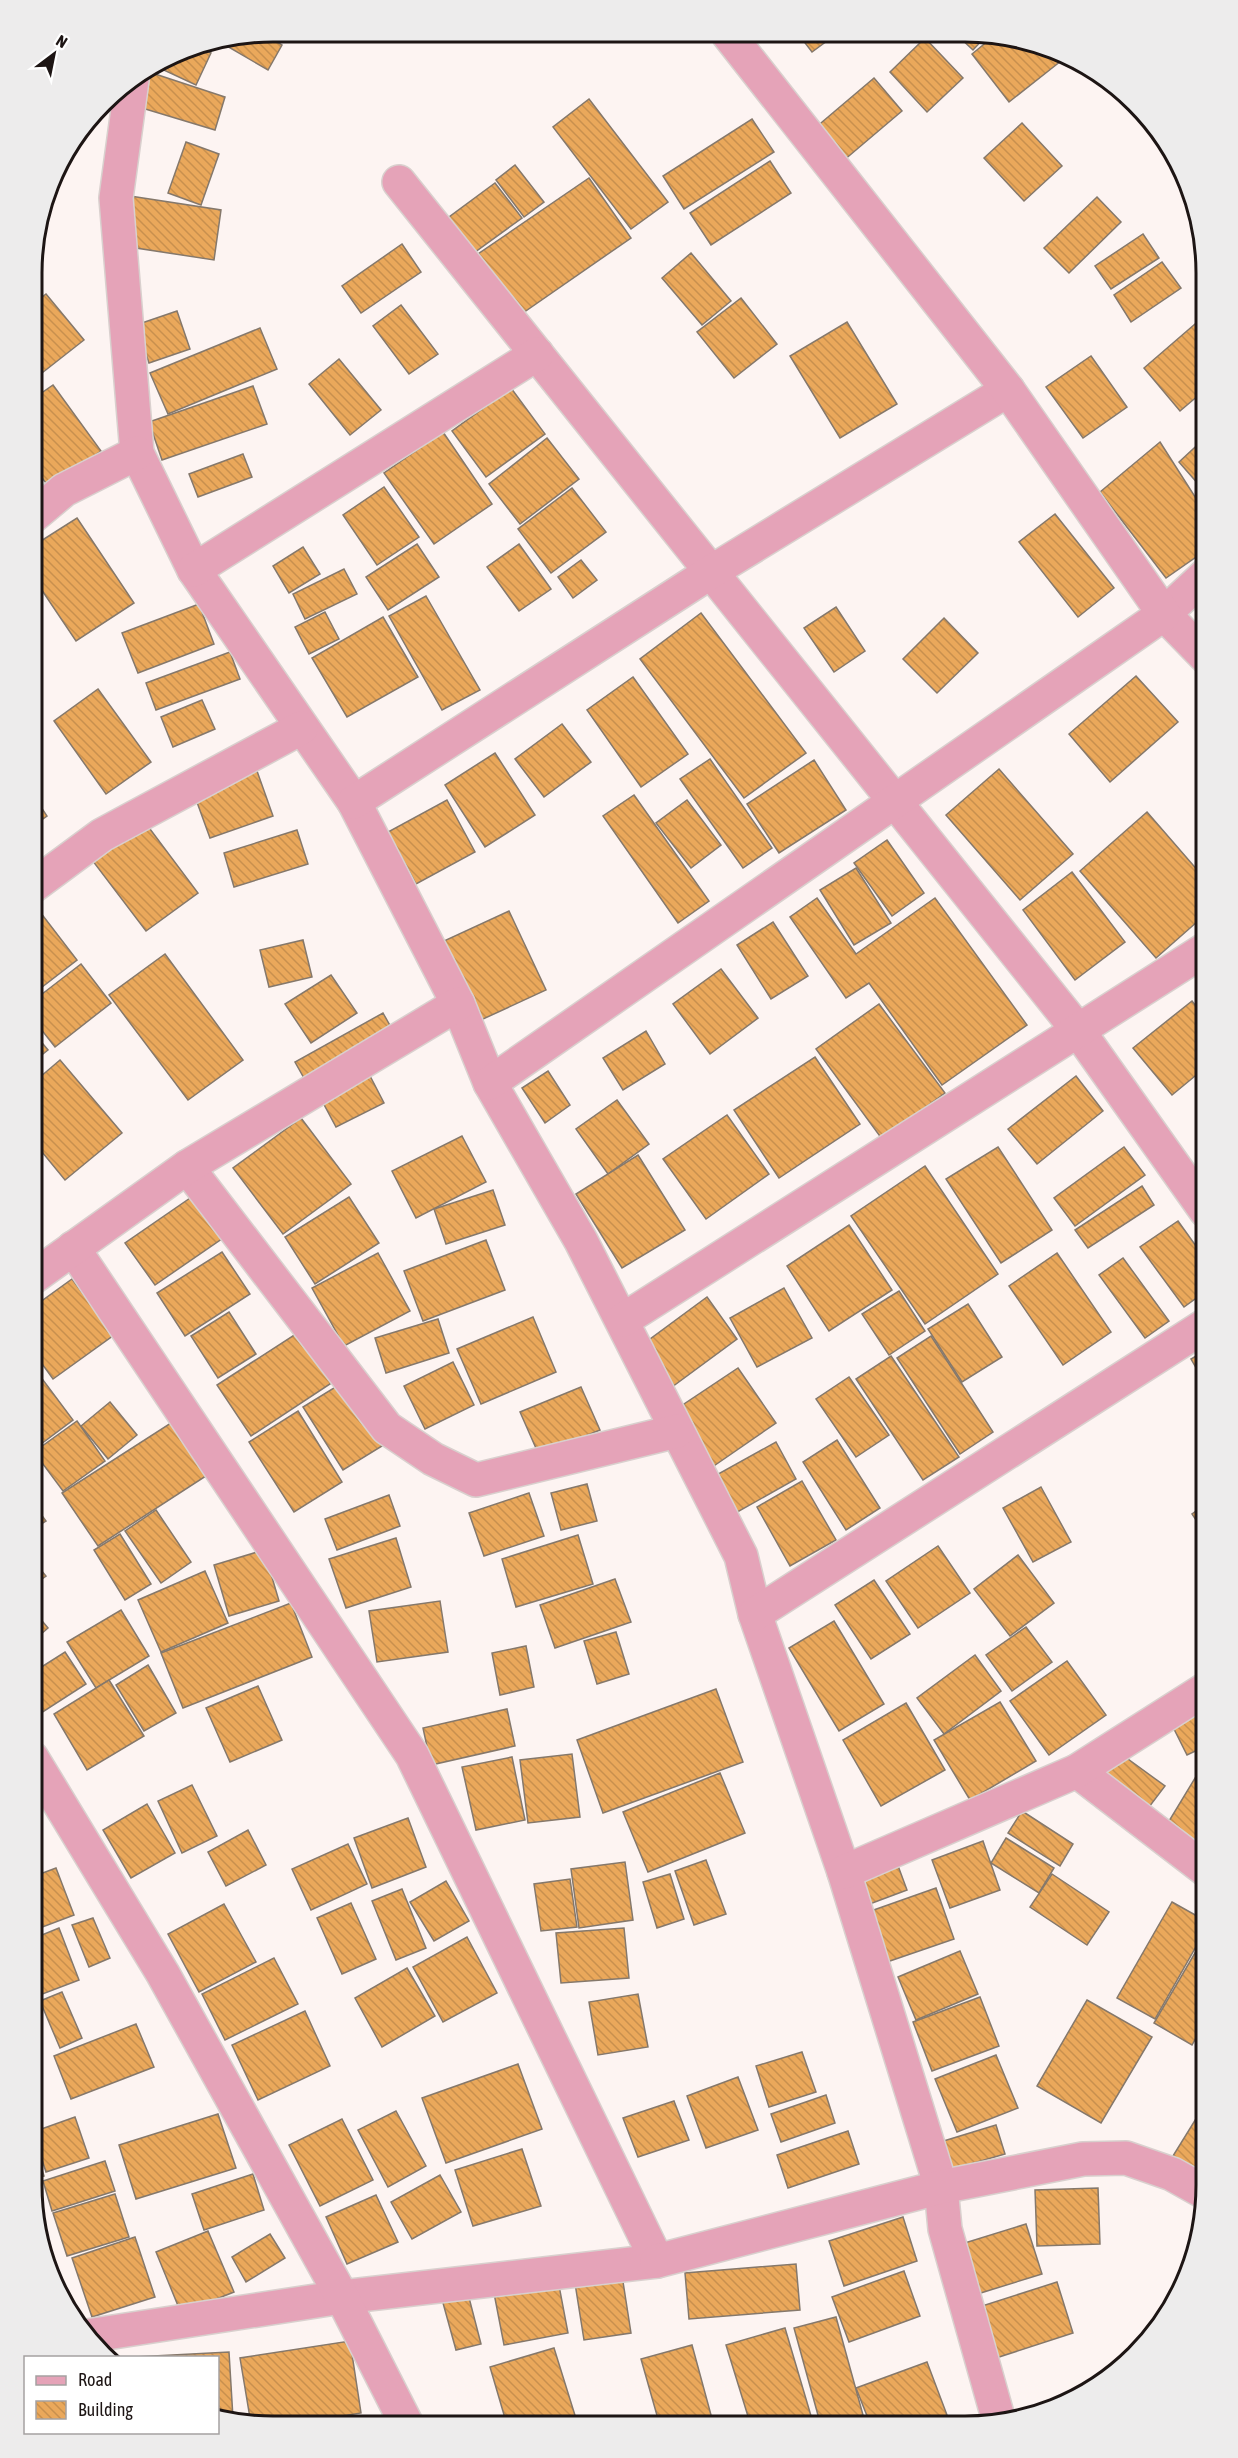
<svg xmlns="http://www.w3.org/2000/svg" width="1238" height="2458" font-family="'Asap Condensed',sans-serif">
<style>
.building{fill:url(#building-back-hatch);stroke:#85786b;stroke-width:1.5}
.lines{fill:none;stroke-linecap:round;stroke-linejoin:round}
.minor-casing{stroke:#d9d0ce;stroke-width:36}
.minor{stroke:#e5a3b8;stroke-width:33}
.rim{fill:none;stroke:#1d1514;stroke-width:3}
</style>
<defs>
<pattern id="building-back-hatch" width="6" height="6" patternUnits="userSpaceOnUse" patternTransform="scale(1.5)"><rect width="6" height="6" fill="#eaa85b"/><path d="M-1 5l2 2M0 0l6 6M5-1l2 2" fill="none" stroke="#c8904e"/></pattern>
</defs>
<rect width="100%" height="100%" fill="#fdf4f2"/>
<g class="building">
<path d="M263,33L282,45L268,70L220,42Z"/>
<path d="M799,35H835L812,52Z"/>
<path d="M958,36H986L973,50Z"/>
<path d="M994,36H1012L1052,50L1061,61L1009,102L972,54Z"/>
<path d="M925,38L963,78L927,112L890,72Z"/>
<path d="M197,47L211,53L196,85L155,66L181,50Z"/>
<path d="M146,71L225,97L215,130L132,105L141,74Z"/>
<path d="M874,78L902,111L843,161L815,128Z"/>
<path d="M589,99L668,202L631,229L553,127Z"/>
<path d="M752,119L774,152L684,209L663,176Z"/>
<path d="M1022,123L1062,166L1024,201L984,158Z"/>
<path d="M186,142L219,154L201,205L168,193Z"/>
<path d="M770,161L791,193L711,245L690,213Z"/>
<path d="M515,165L544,202L524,217L496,180Z"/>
<path d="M589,178L631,238L520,315L478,254Z"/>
<path d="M495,183L522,218L471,255L445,220Z"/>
<path d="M130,196L221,210L214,260L123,246Z"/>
<path d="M1097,197L1121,222L1069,273L1044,248Z"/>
<path d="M1143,234L1159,258L1111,289L1095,266Z"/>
<path d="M402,244L421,272L361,313L342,286Z"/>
<path d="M691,253L731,301L702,325L662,278Z"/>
<path d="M1162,262L1181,288L1131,322L1114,295Z"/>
<path d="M46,294L84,340L33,380V304Z"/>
<path d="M741,298L777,344L734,378L697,332Z"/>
<path d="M401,305L438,354L409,374L373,326Z"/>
<path d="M177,311L190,349L149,363L136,325Z"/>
<path d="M847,322L897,404L840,438L790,356Z"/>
<path d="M1195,324L1206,337V389L1180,411L1144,368Z"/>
<path d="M260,328L277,369L168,414L150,373Z"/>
<path d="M1091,356L1127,407L1083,438L1046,387Z"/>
<path d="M339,359L381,410L350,435L309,384Z"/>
<path d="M53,385L101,451L49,487L33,466V399Z"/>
<path d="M253,386L267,424L162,460L149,422Z"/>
<path d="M511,388L545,434L486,477L452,431Z"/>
<path d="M443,432L492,504L434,544L384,473Z"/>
<path d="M1206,437V493L1179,462Z"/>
<path d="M547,438L579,479L520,524L489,484Z"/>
<path d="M1160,442L1206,514V550L1166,578L1100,492Z"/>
<path d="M243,454L252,477L198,497L189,474Z"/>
<path d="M384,487L419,537L377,565L343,515Z"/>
<path d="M572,488L606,532L551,573L518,529Z"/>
<path d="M1055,514L1114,588L1078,617L1019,542Z"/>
<path d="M77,518L134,603L76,641L33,577V546Z"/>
<path d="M417,544L439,577L388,610L366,577Z"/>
<path d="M519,544L551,589L519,611L487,567Z"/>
<path d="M303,547L320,574L289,593L273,566Z"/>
<path d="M581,560L597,580L573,598L558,577Z"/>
<path d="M344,569L357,594L305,619L293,594Z"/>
<path d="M426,596L480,690L442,710L389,616Z"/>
<path d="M199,604L214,644L138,673L122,633Z"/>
<path d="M836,607L865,651L834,672L804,628Z"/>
<path d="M325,612L339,639L309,654L295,627Z"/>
<path d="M701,613L806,753L744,798L640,659Z"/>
<path d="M383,617L418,677L347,717L312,658Z"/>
<path d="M944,618L978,653L937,693L903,659Z"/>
<path d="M230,652L240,679L156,710L146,683Z"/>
<path d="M1136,676L1178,722L1110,782L1069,734Z"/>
<path d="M633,677L688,754L641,787L587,710Z"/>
<path d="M98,689L151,762L106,794L54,721Z"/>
<path d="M202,700L215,729L173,747L161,717Z"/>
<path d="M562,724L591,762L544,797L515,759Z"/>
<path d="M495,753L535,815L485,847L445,785Z"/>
<path d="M710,759L772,848L743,868L680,779Z"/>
<path d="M814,760L846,810L779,853L747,804Z"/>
<path d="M999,769L1073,854L1020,900L946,815Z"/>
<path d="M257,771L273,816L210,838L194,794Z"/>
<path d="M33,795L47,816L33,826Z"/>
<path d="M634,795L709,901L678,923L603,816Z"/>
<path d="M447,800L475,852L416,884L388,832Z"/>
<path d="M687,800L721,845L691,868L656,823Z"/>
<path d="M1147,812L1206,880V914L1156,958L1080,871Z"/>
<path d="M141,817L198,893L146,931L89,856Z"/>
<path d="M297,830L308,864L234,887L224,853Z"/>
<path d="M887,840L924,893L892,916L854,863Z"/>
<path d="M856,868L891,923L854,945L820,890Z"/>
<path d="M1072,872L1125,942L1075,980L1023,910Z"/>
<path d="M817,898L856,954L935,898L1027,1025L942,1085L869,983L846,998L790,917Z"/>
<path d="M37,908L77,960L33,994V911Z"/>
<path d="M509,911L546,990L470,1025L433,946Z"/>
<path d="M773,922L808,976L771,999L737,945Z"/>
<path d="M303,940L312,977L269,987L260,950Z"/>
<path d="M165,954L243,1060L188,1100L109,995Z"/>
<path d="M81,964L111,1003L55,1047L33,1019V1001Z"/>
<path d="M721,969L758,1018L710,1054L673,1004Z"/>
<path d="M331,975L357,1013L311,1043L285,1004Z"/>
<path d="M1192,1001L1206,1019V1067L1172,1095L1133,1048Z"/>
<path d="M879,1004L945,1093L882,1139L816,1049Z"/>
<path d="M383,1013L397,1038L309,1087L295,1062Z"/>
<path d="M646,1031L665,1064L623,1090L603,1058Z"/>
<path d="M33,1032L48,1050L33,1062Z"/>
<path d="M815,1057L860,1124L779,1178L734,1110Z"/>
<path d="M60,1060L122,1133L65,1180L33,1141V1083Z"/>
<path d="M548,1071L570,1105L545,1123L522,1088Z"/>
<path d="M368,1072L384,1103L336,1127L320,1097Z"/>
<path d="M1076,1076L1103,1111L1037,1164L1008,1129Z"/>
<path d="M617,1100L649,1144L608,1174L576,1129Z"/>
<path d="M727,1115L769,1174L706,1219L663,1159Z"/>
<path d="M301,1118L351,1184L283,1234L233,1168Z"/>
<path d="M462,1136L486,1182L416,1218L392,1171Z"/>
<path d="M998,1147L1052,1230L1001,1263L946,1179Z"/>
<path d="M1124,1147L1145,1175L1075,1226L1054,1198Z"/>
<path d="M638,1155L685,1230L622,1268L576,1194Z"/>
<path d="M925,1166L998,1274L925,1324L851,1216Z"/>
<path d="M1142,1186L1154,1205L1088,1248L1075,1230Z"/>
<path d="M493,1190L505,1225L446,1244L434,1209Z"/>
<path d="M196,1194L226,1236L155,1285L125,1243Z"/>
<path d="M349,1197L379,1243L315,1284L285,1237Z"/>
<path d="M1178,1221L1206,1260V1291L1184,1307L1140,1247Z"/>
<path d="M849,1225L892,1290L829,1331L787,1266Z"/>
<path d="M486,1240L505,1290L423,1321L404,1271Z"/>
<path d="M222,1252L250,1294L185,1336L157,1293Z"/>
<path d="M378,1253L410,1311L344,1346L312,1288Z"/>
<path d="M1057,1253L1111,1332L1063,1365L1009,1286Z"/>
<path d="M1123,1258L1169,1321L1145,1338L1099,1275Z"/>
<path d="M72,1279L114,1335L53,1379L32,1350V1308Z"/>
<path d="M784,1288L812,1338L757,1367L730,1318Z"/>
<path d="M899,1291L925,1331L889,1355L862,1314Z"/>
<path d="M707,1297L737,1339L672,1387L642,1345Z"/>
<path d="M968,1304L1002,1357L962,1382L928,1329Z"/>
<path d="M229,1312L256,1354L218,1378L191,1336Z"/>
<path d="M533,1317L556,1372L481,1404L457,1349Z"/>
<path d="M438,1319L449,1353L386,1373L375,1338Z"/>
<path d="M302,1330L336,1380L251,1436L217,1385Z"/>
<path d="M931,1336L993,1432L960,1454L897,1358Z"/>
<path d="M1206,1350V1385L1191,1359Z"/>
<path d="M891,1356L959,1457L923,1480L856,1379Z"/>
<path d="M453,1362L474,1405L425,1429L404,1386Z"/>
<path d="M738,1368L776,1423L708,1470L678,1408Z"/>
<path d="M40,1376L73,1420L33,1450L32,1382Z"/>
<path d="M849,1377L889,1435L856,1457L816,1399Z"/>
<path d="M342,1383L382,1446L343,1470L303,1407Z"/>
<path d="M581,1387L600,1430L539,1455L520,1412Z"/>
<path d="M110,1402L137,1435L108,1459L81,1426Z"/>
<path d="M298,1411L342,1482L294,1512L249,1442Z"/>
<path d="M77,1421L105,1461L63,1491L34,1452Z"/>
<path d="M174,1421L209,1474L98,1546L62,1493Z"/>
<path d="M837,1440L880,1508L846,1530L803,1462Z"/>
<path d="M776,1442L796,1479L732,1515L711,1478Z"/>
<path d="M802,1481L836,1540L790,1566L757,1507Z"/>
<path d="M587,1484L597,1521L561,1530L551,1493Z"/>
<path d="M1041,1487L1071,1542L1033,1562L1003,1508Z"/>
<path d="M529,1493L544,1536L484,1556L469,1513Z"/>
<path d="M389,1495L400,1526L337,1550L325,1519Z"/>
<path d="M32,1502L46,1521L32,1530Z"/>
<path d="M1206,1504V1535L1192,1514Z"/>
<path d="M156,1510L191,1562L161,1583L125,1531Z"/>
<path d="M120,1534L151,1584L125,1600L94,1550Z"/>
<path d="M578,1535L593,1584L516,1607L502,1559Z"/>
<path d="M396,1538L411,1587L346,1608L329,1559Z"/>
<path d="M938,1546L970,1593L918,1628L886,1581Z"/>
<path d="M264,1550L279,1601L229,1616L214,1565Z"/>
<path d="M1018,1555L1054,1603L1010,1636L974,1589Z"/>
<path d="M32,1559L46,1576L32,1586Z"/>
<path d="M205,1571L228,1623L161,1652L138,1600Z"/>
<path d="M615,1579L631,1622L555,1648L540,1605Z"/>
<path d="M874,1580L910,1634L871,1659L835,1605Z"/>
<path d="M440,1601L448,1652L377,1662L369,1611Z"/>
<path d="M291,1603L312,1657L183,1708L161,1653Z"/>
<path d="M32,1609L48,1628L32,1642Z"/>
<path d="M121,1610L149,1656L96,1688L67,1642Z"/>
<path d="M834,1621L884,1704L839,1731L789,1648Z"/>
<path d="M1026,1627L1052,1662L1012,1691L986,1655Z"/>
<path d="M616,1632L629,1674L597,1684L584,1641Z"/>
<path d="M526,1646L534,1687L500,1695L492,1653Z"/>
<path d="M65,1652L86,1684L38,1715L32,1706V1673Z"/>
<path d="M975,1655L1001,1691L944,1734L917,1698Z"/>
<path d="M1067,1661L1106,1715L1049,1755L1010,1701Z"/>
<path d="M148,1665L176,1713L144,1731L116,1685Z"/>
<path d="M109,1680L144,1736L87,1770L54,1714Z"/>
<path d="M258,1686L282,1740L230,1762L206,1708Z"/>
<path d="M716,1689L743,1762L603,1813L577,1740Z"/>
<path d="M1000,1702L1036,1761L970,1800L934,1740Z"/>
<path d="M906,1703L945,1770L881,1806L843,1740Z"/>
<path d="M1206,1703V1746L1187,1755L1170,1721Z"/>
<path d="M507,1709L515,1746L431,1765L423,1728Z"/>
<path d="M1117,1751L1165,1786L1143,1815L1095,1779Z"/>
<path d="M572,1754L580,1817L528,1823L520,1760Z"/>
<path d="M512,1757L525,1820L476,1830L462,1767Z"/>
<path d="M1206,1760V1850L1166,1826Z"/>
<path d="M720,1773L745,1833L648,1872L623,1812Z"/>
<path d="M192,1785L217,1836L182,1853L158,1801Z"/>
<path d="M147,1804L175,1853L131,1878L103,1830Z"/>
<path d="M1022,1811L1073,1844L1060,1866L1008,1833Z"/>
<path d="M408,1818L426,1867L372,1888L354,1838Z"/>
<path d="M248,1830L266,1865L226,1886L208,1852Z"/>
<path d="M1006,1838L1054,1868L1039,1893L991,1863Z"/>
<path d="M983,1841L1000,1890L950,1908L932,1860Z"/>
<path d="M348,1844L367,1884L311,1910L292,1869Z"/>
<path d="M706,1860L726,1914L694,1925L675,1871Z"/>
<path d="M625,1862L633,1920L579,1928L571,1869Z"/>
<path d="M897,1863L907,1890L859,1908L852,1880Z"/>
<path d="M56,1868L74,1915L32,1931V1877Z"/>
<path d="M670,1874L684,1919L657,1928L643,1882Z"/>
<path d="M1052,1874L1109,1912L1087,1945L1030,1907Z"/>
<path d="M570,1879L577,1927L541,1931L534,1884Z"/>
<path d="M446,1881L469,1921L434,1941L410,1902Z"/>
<path d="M936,1888L954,1939L887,1962L868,1912Z"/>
<path d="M402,1889L426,1948L396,1960L372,1901Z"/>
<path d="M1172,1902L1206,1921V1929L1155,2019L1117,1998Z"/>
<path d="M351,1903L376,1959L342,1974L317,1918Z"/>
<path d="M224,1904L256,1962L199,1992L168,1934Z"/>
<path d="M93,1918L110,1958L89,1967L72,1925Z"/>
<path d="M59,1928L79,1980L32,1998V1939Z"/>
<path d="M624,1928L629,1978L561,1983L556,1933Z"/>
<path d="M1206,1934V2020L1192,2045L1154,2023Z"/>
<path d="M467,1937L497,1993L443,2022L413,1967Z"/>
<path d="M960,1951L978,1994L916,2020L898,1977Z"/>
<path d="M274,1958L298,2004L225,2040L202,1994Z"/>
<path d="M407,1968L435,2016L382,2047L355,1998Z"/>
<path d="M62,1992L82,2038L60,2048L40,2001Z"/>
<path d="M638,1994L648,2047L598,2055L589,2002Z"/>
<path d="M980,1997L999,2046L932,2071L913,2022Z"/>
<path d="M1087,2000L1152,2037L1101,2123L1037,2086Z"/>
<path d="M305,2011L330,2066L258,2100L232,2045Z"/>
<path d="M136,2024L154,2067L71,2099L54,2056Z"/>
<path d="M802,2052L816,2092L769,2107L756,2066Z"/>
<path d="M996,2055L1018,2108L957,2132L935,2079Z"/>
<path d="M518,2064L542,2129L446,2163L422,2098Z"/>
<path d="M738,2077L758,2130L706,2148L687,2096Z"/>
<path d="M826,2095L835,2123L781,2142L771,2114Z"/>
<path d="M674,2101L689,2140L638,2157L623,2118Z"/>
<path d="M1202,2109L1206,2111V2187L1168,2164Z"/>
<path d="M396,2111L426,2166L388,2187L358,2130Z"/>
<path d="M218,2114L236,2168L136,2199L119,2145Z"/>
<path d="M75,2117L89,2158L46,2172L33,2132Z"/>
<path d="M342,2119L373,2180L320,2206L289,2145Z"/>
<path d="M996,2125L1005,2154L946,2171L937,2143Z"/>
<path d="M848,2131L859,2164L788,2188L777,2155Z"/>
<path d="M32,2138L44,2176L32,2180Z"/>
<path d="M522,2149L541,2206L473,2226L455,2170Z"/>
<path d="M105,2161L115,2191L52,2211L43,2181Z"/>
<path d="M253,2174L264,2210L204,2230L192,2194Z"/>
<path d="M440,2175L461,2212L412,2239L391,2202Z"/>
<path d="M1098,2188L1100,2244L1037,2246L1035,2190Z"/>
<path d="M115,2194L129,2237L67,2256L53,2213Z"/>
<path d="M376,2195L398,2242L347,2264L326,2217Z"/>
<path d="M903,2217L917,2261L844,2286L829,2241Z"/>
<path d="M1026,2224L1042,2274L971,2296L955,2246Z"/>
<path d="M208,2231L234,2292L181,2313L156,2252Z"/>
<path d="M270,2234L285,2258L246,2282L232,2257Z"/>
<path d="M135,2237L155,2297L92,2317L72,2258Z"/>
<path d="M796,2264L800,2310L689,2319L685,2273Z"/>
<path d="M621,2269L631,2333L584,2340L574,2277Z"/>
<path d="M904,2271L920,2316L849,2342L832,2297Z"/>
<path d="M557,2275L568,2333L504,2345L493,2288Z"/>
<path d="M1057,2282L1073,2333L996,2358L979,2307Z"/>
<path d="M466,2286L481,2344L456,2350L440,2292Z"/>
<path d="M836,2317L863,2415L821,2426L794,2328Z"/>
<path d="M785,2328L814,2426H751L726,2345Z"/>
<path d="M350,2341L361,2413L288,2425L251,2424L240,2358Z"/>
<path d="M692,2345L714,2426H660L641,2359Z"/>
<path d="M554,2348L578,2425H507L490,2367Z"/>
<path d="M229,2352L233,2418L218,2417V2358L134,2357Z"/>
<path d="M927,2362L947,2415L917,2426H871L856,2388Z"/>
</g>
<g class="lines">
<defs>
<g id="minor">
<path d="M132,80L116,198L137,453L194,570L354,802L458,1004L490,1083L581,1241L741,1556L755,1614L844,1872L941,2187L945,2229L999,2421"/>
<path d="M399,182L1077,1029L1206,1211"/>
<path d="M33,516L64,490L137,453"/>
<path d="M194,570L537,354"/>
<path d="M1206,657L1164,614L1206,575"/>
<path d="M354,802L711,572L1008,390"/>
<path d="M33,886L102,835L301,728"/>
<path d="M490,1083L1164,614L1008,390L728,34"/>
<path d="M187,1167L387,1428L433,1459L476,1480L677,1431"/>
<path d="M73,1248L412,1755L657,2261L342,2297L87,2336"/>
<path d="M32,1278L187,1167L458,1004"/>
<path d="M623,1320L1206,949"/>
<path d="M755,1614L1206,1325"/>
<path d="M32,1758L163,1974L342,2297L407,2425"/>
<path d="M1077,1771L1206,1870"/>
<path d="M844,1872L1077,1771L1206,1689"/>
<path d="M657,2261L941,2187L1083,2159L1126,2158L1172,2174L1206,2193"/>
</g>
</defs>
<use href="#minor" class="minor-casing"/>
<use href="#minor" class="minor"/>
</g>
<path d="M0 0H1238V2458H0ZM273 42H965A231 231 0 0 1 1196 273V2185A231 231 0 0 1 965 2416H273A231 231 0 0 1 42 2185V273A231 231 0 0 1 273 42Z" fill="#edecec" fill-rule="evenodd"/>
<path class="rim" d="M273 42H965A231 231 0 0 1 1196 273V2185A231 231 0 0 1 965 2416H273A231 231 0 0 1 42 2185V273A231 231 0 0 1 273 42Z"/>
<rect x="24" y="2356" width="195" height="78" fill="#ffffff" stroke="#a5a1a1" stroke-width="1.5"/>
<rect x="36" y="2376" width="30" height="9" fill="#e5a3b8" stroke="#a5a1a1" stroke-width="1.5"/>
<text x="78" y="2386" font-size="18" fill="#1d1514">Road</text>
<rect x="36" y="2401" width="30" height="18" fill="url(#building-back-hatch)" stroke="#a5a1a1" stroke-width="1.5"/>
<text x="78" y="2416" font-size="18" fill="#1d1514">Building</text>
<g transform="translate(54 54) rotate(32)" stroke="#ffffff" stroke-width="4.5" paint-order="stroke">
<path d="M0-4.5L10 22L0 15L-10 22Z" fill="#1d1514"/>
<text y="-9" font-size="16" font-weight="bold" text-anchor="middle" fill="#1d1514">N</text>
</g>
</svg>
